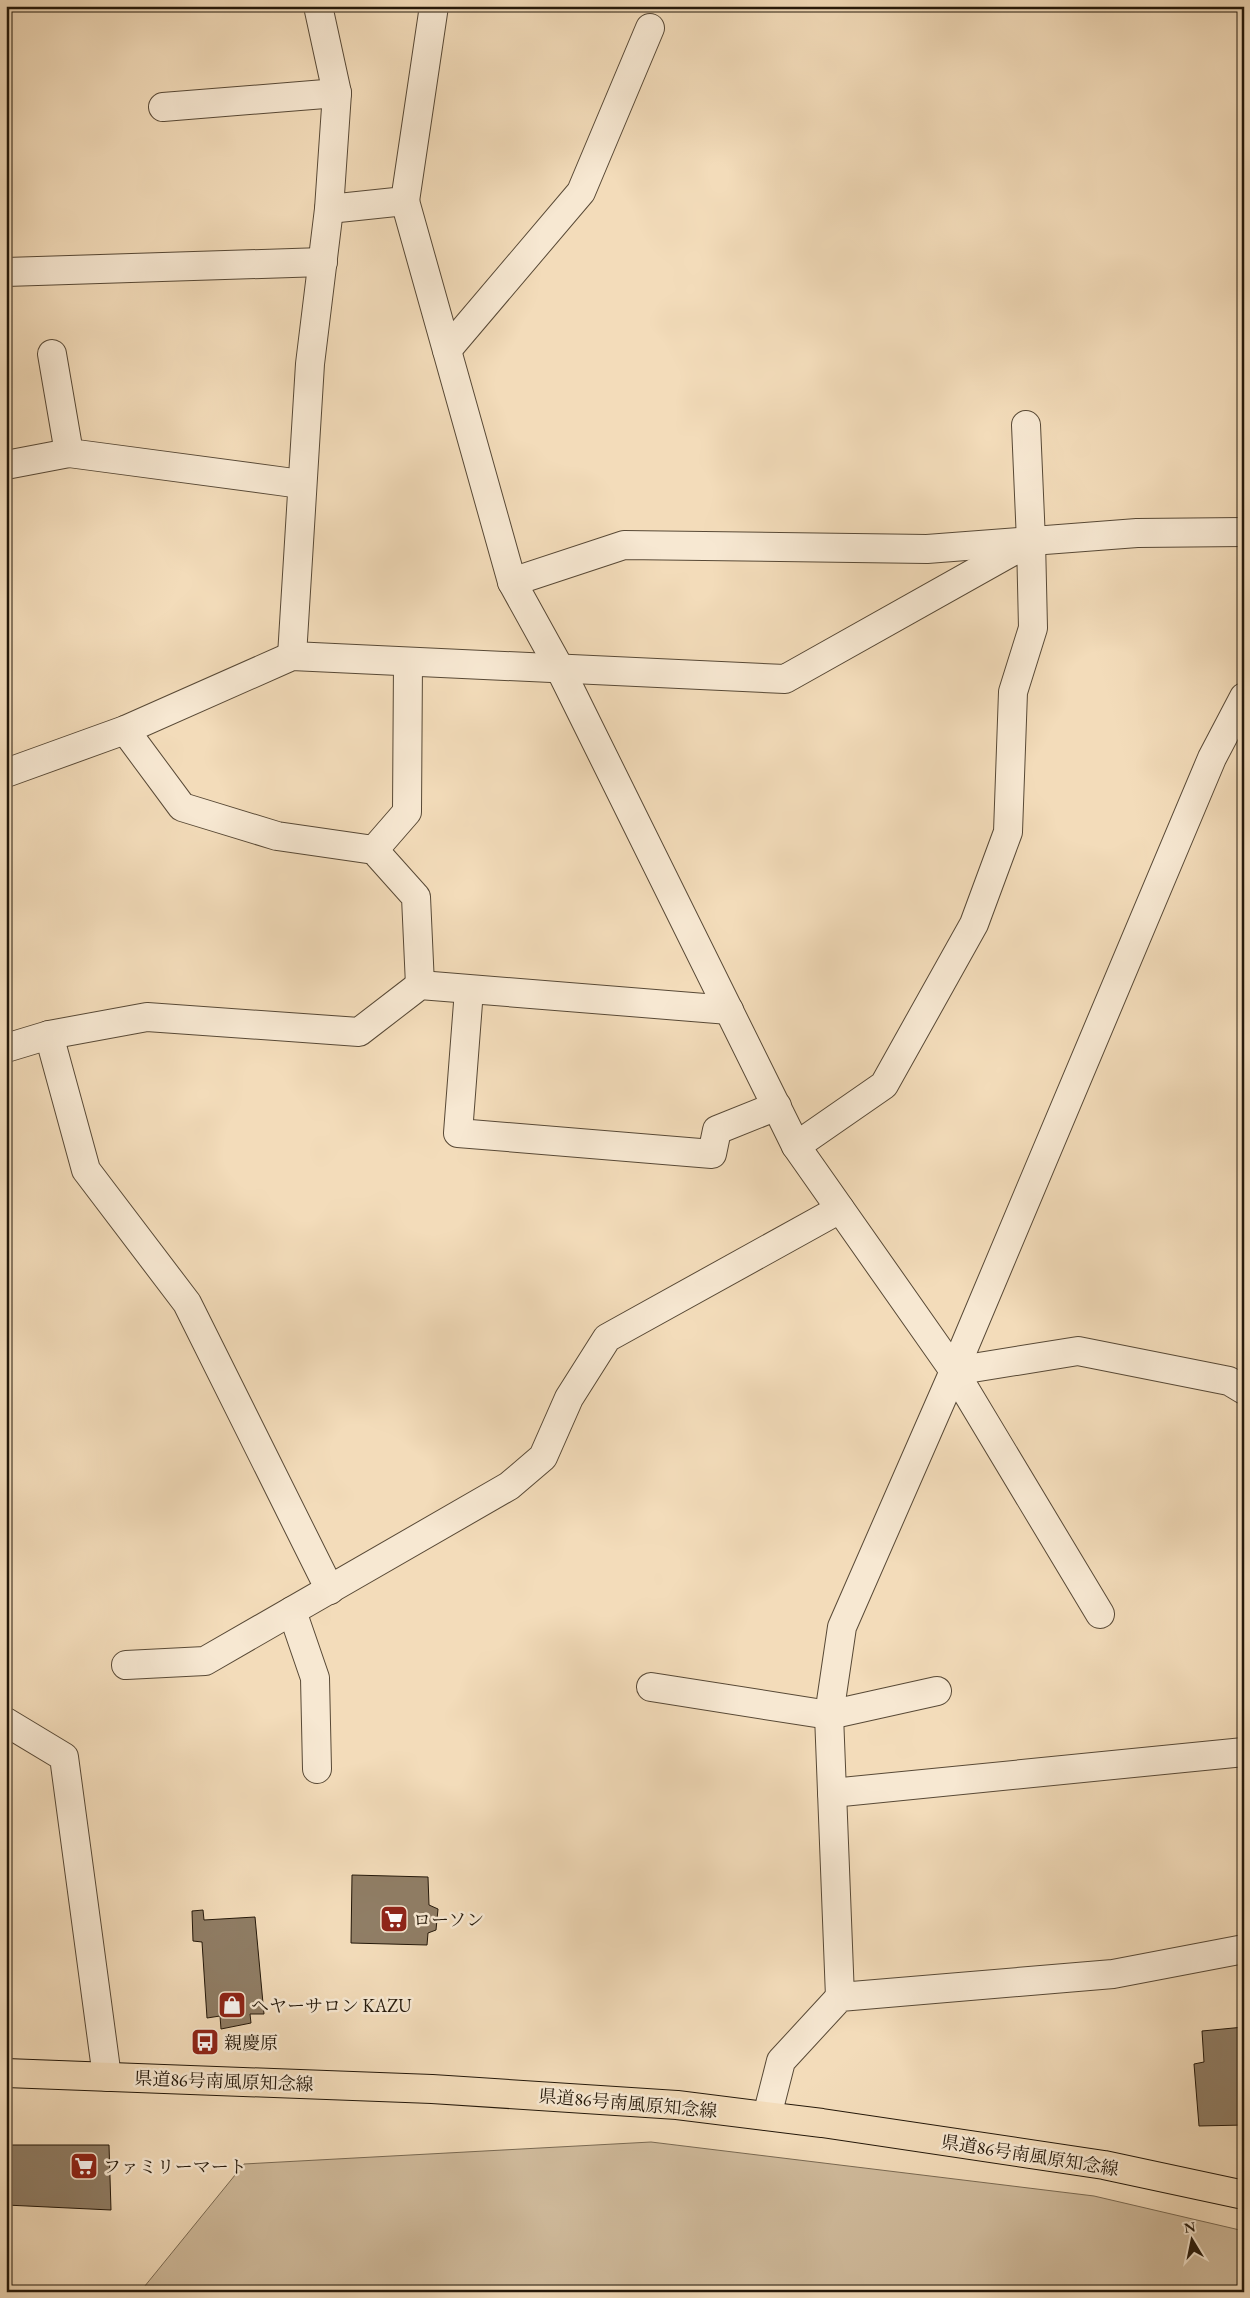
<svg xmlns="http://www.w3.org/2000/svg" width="1250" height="2298" font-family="'EB Garamond','Noto Serif JP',serif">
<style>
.green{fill:#d0bb9c;stroke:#7a6a53}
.building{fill:#907e66;stroke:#24180a}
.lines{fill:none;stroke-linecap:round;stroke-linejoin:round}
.street-casing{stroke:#584936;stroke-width:30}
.primary-casing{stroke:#24180a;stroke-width:30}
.street{stroke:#f7e8d2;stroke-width:28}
.primary{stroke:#f3dcba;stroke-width:28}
.labels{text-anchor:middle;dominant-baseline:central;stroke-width:5;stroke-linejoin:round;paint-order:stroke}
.poi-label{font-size:18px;fill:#24180a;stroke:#f7e8d2;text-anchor:start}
.street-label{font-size:18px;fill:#24180a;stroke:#f7e8d2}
</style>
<rect width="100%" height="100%" fill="#f3dcba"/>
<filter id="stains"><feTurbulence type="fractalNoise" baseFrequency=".004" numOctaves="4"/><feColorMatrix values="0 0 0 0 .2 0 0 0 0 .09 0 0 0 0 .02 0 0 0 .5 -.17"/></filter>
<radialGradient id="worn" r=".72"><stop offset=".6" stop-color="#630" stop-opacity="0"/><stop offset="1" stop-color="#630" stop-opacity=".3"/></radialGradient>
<path class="green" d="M651,2142L1094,2196L1244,2231V2292H140L244,2164Z"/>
<g class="building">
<path d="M352,1875L428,1877L429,1905L438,1909L436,1930L428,1933L427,1945L351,1943Z"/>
<path d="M203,1910L204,1920L255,1917L264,2014H250L251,2023L221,2029L220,2016L207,2018L202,1942L193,1941L192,1911Z"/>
<path d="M1244,2027V2125L1199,2126L1194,2064L1204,2062L1202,2031Z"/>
<path d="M6,2145H109L111,2210L6,2205Z"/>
</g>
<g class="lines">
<defs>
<g id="street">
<path d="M163,107L337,93"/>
<path d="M405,201L512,582L559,667L796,1146L954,1371"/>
<path d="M329,209L405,201L434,6"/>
<path d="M6,272L323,262"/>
<path d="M447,350L581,192L650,28"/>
<path d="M52,354L69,453L301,484"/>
<path d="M1026,425L1031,541"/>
<path d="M6,465L69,453"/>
<path d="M512,582L624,545L927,549L1137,533L1244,532"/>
<path d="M292,656L310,364L329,209L337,93L318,6"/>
<path d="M125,730L182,807L277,836L374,850L416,897L420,985"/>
<path d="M6,773L125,730L292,656L785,679L1031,541L1033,628L1013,692L1008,832L974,924L884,1085L796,1146"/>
<path d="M374,850L407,812L408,662"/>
<path d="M469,990L458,1133L712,1154L717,1130L777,1106"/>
<path d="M49,1035L86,1170L187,1303L330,1590"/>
<path d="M6,1048L49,1035L147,1017L359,1032L420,985L729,1010"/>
<path d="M292,1611L315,1678L317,1769"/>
<path d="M1100,1614L954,1371L1078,1351L1229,1381L1244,1390"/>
<path d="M126,1665L205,1661L509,1486L543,1457L569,1398L607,1338L840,1209"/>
<path d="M651,1687L829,1715L937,1691"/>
<path d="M6,1722L64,1757L107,2077"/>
<path d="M832,1793L1244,1752"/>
<path d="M840,1997L829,1715L842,1627L954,1371L1212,758L1244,697"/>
<path d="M767,2116L781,2061L840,1997L1113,1974L1244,1949"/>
</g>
<path id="primary" d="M6,2073L432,2089L677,2105L822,2123L1104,2165L1244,2195"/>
</defs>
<use href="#street" class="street-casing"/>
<use href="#primary" class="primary-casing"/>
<use href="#street" class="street"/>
<use href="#primary" class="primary"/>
</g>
<defs>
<symbol id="supermarket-square" viewBox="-11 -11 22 22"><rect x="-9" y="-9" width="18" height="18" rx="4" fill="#8f2418" stroke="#f7e8d2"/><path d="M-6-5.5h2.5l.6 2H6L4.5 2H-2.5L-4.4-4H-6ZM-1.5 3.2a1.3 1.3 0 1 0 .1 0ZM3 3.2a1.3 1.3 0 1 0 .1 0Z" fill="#fff"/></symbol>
<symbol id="shop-square" viewBox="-11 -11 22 22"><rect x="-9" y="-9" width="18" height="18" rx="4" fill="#8f2418" stroke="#f7e8d2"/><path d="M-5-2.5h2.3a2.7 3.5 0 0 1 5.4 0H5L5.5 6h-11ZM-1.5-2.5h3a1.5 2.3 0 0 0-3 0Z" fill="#fff"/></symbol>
<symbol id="bus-square" viewBox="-11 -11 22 22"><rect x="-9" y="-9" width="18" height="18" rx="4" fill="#8f2418" stroke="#f7e8d2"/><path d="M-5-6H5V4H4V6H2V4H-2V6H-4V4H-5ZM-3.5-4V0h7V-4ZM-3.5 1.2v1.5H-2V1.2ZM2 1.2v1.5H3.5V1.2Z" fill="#fff"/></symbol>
</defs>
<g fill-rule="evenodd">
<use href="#supermarket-square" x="378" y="1903" width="32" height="32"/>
<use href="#shop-square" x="216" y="1989" width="32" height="32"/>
<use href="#bus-square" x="189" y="2026" width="32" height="32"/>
<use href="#supermarket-square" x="68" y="2150" width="32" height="32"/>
</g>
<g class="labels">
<g class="poi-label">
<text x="413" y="1919">ローソン</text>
<text x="251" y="2005">ヘヤーサロン KAZU</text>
<text x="224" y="2042">親慶原</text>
<text x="103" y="2166">ファミリーマート</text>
</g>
<g class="street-label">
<text transform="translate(224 2081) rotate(2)">県道86号南風原知念線</text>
<text transform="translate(628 2103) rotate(5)">県道86号南風原知念線</text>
<text transform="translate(1030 2155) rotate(9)">県道86号南風原知念線</text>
</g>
</g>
<rect width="1250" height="2298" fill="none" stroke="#f3dcba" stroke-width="25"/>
<rect x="8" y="8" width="1235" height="2283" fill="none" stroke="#24180a" stroke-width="2.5"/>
<rect x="12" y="12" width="1225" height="2273" fill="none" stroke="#24180a"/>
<g transform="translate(1192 2240) rotate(350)" stroke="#f7e8d2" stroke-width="4" paint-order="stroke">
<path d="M0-4L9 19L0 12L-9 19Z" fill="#24180a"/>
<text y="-8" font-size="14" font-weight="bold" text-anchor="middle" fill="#24180a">N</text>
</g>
<rect width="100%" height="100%" filter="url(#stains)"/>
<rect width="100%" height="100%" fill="url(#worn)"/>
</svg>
